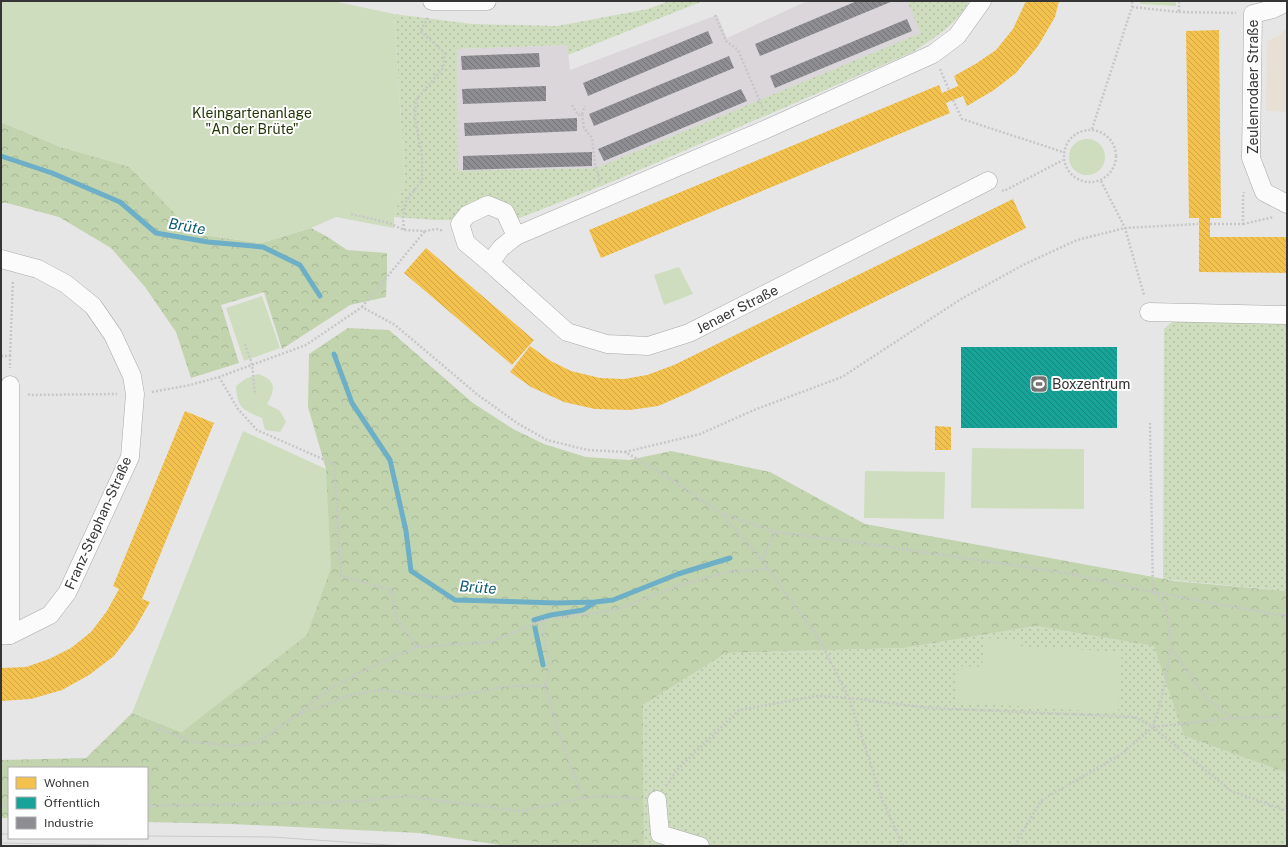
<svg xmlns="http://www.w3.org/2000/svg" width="1288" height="847" font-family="'Public Sans',sans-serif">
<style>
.built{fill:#dad6da}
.education{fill:#e8dfd5}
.grass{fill:url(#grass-dots)}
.forest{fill:url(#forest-crowns)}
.green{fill:#cdddbd}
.homes{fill:url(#homes-back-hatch)}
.public{fill:url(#public-back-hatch)}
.industry{fill:url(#industry-back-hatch)}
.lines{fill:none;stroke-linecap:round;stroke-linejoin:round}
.stream{stroke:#6cafc7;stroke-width:5}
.minor-casing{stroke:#a8a8a8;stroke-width:19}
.path{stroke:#c8c7c8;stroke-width:2.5;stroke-dasharray:2 2;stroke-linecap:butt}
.minor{stroke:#fbfbfb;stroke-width:18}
.tram{stroke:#cacacb;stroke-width:1}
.labels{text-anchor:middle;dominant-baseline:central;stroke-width:4;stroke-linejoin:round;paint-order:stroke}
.street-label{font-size:14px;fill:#363536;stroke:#fff}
.park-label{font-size:14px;fill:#1f3401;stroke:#fff}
.poi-label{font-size:14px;fill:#363536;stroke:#fff;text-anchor:start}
.water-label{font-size:15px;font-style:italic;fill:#0b5971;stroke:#fff}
</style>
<defs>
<pattern id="grass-dots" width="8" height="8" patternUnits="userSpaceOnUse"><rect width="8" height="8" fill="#cdddbd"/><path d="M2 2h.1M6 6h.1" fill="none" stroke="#b1bea3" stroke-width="1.8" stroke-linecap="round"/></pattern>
<pattern id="forest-crowns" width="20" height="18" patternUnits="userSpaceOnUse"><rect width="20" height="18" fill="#c2d4ae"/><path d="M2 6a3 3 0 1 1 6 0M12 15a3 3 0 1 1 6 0" fill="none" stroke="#a7b796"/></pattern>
<pattern id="homes-back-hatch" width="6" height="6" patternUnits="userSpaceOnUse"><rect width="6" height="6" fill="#f2c14e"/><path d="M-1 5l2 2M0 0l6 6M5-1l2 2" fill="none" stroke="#d0a645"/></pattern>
<pattern id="public-back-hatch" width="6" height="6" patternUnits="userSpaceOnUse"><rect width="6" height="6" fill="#17a398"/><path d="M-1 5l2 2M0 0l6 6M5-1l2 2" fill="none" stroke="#16867d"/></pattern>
<pattern id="industry-back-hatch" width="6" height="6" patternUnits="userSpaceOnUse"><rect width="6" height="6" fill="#8d8d92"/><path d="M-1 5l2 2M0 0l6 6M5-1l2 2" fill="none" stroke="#747478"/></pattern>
</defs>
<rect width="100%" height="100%" fill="#e7e6e7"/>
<path class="built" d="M807,1H907L922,33L596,168L458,172L457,49L567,45L570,70L717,15L727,38Z"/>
<path class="education" d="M1287,27V112L1266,111L1267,41L1280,35Z"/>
<g class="grass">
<path d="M669,1H703L568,55L567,45L457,49L458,171L596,168L921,33L907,1H969C958,24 934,38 913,52L614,181L517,219L488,199L471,202L451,220H435L394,217L405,180L394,14L472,24L557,26L648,9Z"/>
<path d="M1172,322H1287V591L1163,579L1164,329Z"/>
<path d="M1036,626L1155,646L1184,736L1287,773V846H644L643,705L726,653L904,648Z"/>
</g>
<g class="forest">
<path d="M1,122L61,147L129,166L174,212L189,233L261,243L311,228L328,237L347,250L387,253V270L386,297L350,305L282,349L264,292L221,305L239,363L191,378L176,332L145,287L111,248L59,217L7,203H1Z"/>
<path d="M348,328L389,330L473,403L513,429L544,444L586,457L629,460L671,451L770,472L865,524L1175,581L1287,591V773L1184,736L1154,646L1036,626L904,648L726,653L643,705L644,846H507L419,833L232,824L147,822V768H9V818H1V760L86,758L132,713L182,732L326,469L308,407L309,354Z"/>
</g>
<g class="green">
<path d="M1,1H333L394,14L405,180L394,217V228L336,217L311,228L261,243L189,233L174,212L129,167L61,147L1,122Z"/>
<path d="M1141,1H1176V6L1140,4Z"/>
<circle cx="1087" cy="157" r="18"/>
<path d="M679,267L693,294L664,305L654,275Z"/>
<path d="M262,296L280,348L244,361L226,308Z"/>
<path d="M258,374C276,380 276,389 267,404L280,411L286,422L280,432L265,430L262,418C243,410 237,408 236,386L245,379Z"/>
<path d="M243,431L326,469L331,568L307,635L182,732L132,713Z"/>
<path d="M972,448L1084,449V509L971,508Z"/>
<path d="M865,471L945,472L944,519L864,518Z"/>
<path d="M984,638L1020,640V646L1122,652L1118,713L955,702L958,666L982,667Z"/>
</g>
<g class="homes">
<path d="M1026,1H1059L1055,17L1038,46L1016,73L994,90L967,106L963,96L946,103L950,113L601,258L589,230L939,85L942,93L958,86L954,76L977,63L996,50L1013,29Z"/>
<path d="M1219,30L1221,218H1210V237H1287V273L1199,272V218H1189L1186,31Z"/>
<path d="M1013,199L1026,228L688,393L658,406L630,410L595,409L564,402L531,387L510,372L530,346L551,361L571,371L600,378L624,379L647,375L674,365Z"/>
<path d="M426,248L534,340L512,365L404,273Z"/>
<path d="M185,411L214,423L142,599L150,602L134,630L114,656L89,675L62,690L31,699L1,701V668L26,667L49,659L71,648L91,632L107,611L119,589L113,586Z"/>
<path d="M935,426L951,427V450H935Z"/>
</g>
<rect class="public" x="961" y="347" width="156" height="81"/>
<g class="industry">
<path d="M857,1H893L760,56L755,44Z"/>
<path d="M907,19L912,31L775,88L770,76Z"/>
<path d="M708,31L713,43L588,96L583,83Z"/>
<path d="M539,53L540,67L462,70L461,56Z"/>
<path d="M729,56L734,68L594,126L589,114Z"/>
<path d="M546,86V101L463,104L462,89Z"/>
<path d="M741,89L747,101L604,161L598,149Z"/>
<path d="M577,118V131L465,136L464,123Z"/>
<path d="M592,152V166L463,170V156Z"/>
</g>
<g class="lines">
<g class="stream">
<path d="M1,156L52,173L120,202L156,233L208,242L263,247L300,265L320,296"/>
<path d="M334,354L352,403L390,460L406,531L411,571L455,600L557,603L595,602L613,600L678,574L730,558"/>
<path d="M534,620L551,615L583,610L594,603"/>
<path d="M535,628L543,665"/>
</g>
<defs>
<g id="minor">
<path d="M432,1H487"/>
<path d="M1287,2L1273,9L1253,14L1251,158L1264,192L1287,204"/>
<path d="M516,236L505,212L488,205L467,215L460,224L466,243L490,263L567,332L607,344L648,346L689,333L988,181"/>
<path d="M1,259L38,269L66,284L93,306L113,335L132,376L135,394L130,457L67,593L50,615L10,635H1"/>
<path d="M490,263L501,248L516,236L771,127L933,54L957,36L982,1"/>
<path d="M1149,312L1287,315"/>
<path d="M10,635V385"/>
<path d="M657,800L660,834L700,846"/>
</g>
</defs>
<use href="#minor" class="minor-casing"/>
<g class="path">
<path d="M1132,7L1179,12V1"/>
<path d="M1179,12L1236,13"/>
<path d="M715,15L726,41L738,50L764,111"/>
<path d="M940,69L949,90"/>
<path d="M953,100L962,119L1063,152"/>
<path d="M572,105L578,115L582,114L584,128L592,138L595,164L600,181"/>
<path d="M582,114L585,106"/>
<path d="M1092,129L1132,7V1"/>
<circle cx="1090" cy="156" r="26"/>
<path d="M1101,181L1125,228L1144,295"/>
<path d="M1002,190L1004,191L1063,160"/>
<path d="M351,214L389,223L404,230L425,231L437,229L444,231"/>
<path d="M1210,224H1243V197L1244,192"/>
<path d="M1243,224L1274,217"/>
<path d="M404,230L403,218L405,203L422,180V157L415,118L416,100L443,68L445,53L420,31L428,18"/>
<path d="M362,307L425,231"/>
<path d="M245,344L252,364L255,395"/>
<path d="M1,356H10V368"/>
<path d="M10,356L13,280"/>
<path d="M219,377L238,409L257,430L334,464L341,576L391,590L397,620L417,647L379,663L334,686L299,713"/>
<path d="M152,392L190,385L219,377L306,345L362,307L395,325L478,395L517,423L547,440L588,450L625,452L655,469L721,513L775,532L848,541L1066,573L1153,592L1278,615H1287"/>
<path d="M28,394L30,395L117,394"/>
<path d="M625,452L700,434L754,410L842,377L961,299L1025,264L1077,240L1125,228L1198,224"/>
<path d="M722,514L762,560L820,641L849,698L882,799L903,846"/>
<path d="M762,560L775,532"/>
<path d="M544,620L543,630L549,665L545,686"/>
<path d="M417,647L491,642L544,620L615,610L683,584L733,571L768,569"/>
<path d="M1171,648L1207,699L1231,717"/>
<path d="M163,725L159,729L193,742L233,746L257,743L295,716L347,696L381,690L444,698L509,686H545L563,746L583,798"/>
<path d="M1154,727L1232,718L1287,717"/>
<path d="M666,786L677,770L739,710L816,696L849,698L930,708L1135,717L1153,727L1231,791L1287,811"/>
<path d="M1,806H9"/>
<path d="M147,806L335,802L360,801L404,796L520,811L583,798L603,796L640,799"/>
<path d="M1016,846L1019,837L1042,800L1120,755L1153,727L1162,697L1171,647L1168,618L1164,603L1153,592L1150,423"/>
</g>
<use href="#minor" class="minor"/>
<g class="tram">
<path d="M1,834H9"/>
<path d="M147,836L272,837L403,846"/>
<path d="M1,843L171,846"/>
</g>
</g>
<defs>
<symbol id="stadium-square" viewBox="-11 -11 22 22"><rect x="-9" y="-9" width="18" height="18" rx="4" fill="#747374" stroke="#fff"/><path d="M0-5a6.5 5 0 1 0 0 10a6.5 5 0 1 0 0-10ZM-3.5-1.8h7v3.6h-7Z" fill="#fff"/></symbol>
</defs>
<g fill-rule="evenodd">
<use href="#stadium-square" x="1029" y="374" width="20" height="20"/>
</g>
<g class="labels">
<g class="street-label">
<text transform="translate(1253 87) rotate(-90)">Zeulenrodaer Straße</text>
<text transform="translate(737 309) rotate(-27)">Jenaer Straße</text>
<text transform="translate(98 523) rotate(-66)">Franz-Stephan-Straße</text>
</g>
<g class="park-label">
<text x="252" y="113">Kleingartenanlage<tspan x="252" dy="16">"An der Brüte"</tspan></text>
</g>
<g class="poi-label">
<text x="1052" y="384">Boxzentrum</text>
</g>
<g class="water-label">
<text transform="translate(187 226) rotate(10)">Brüte</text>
<text transform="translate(478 587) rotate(4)">Brüte</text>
</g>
</g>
<rect width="1288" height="847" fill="none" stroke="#363536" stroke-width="4"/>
<rect x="8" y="767" width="140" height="72" fill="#ffffff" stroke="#afaeaf"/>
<rect x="16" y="777" width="20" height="12" fill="#f2c14e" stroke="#afaeaf"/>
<text x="44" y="787" font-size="12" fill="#363536">Wohnen</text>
<rect x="16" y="797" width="20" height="12" fill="#17a398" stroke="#afaeaf"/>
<text x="44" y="807" font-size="12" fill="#363536">Öffentlich</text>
<rect x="16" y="817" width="20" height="12" fill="#8d8d92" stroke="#afaeaf"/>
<text x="44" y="827" font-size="12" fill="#363536">Industrie</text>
</svg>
